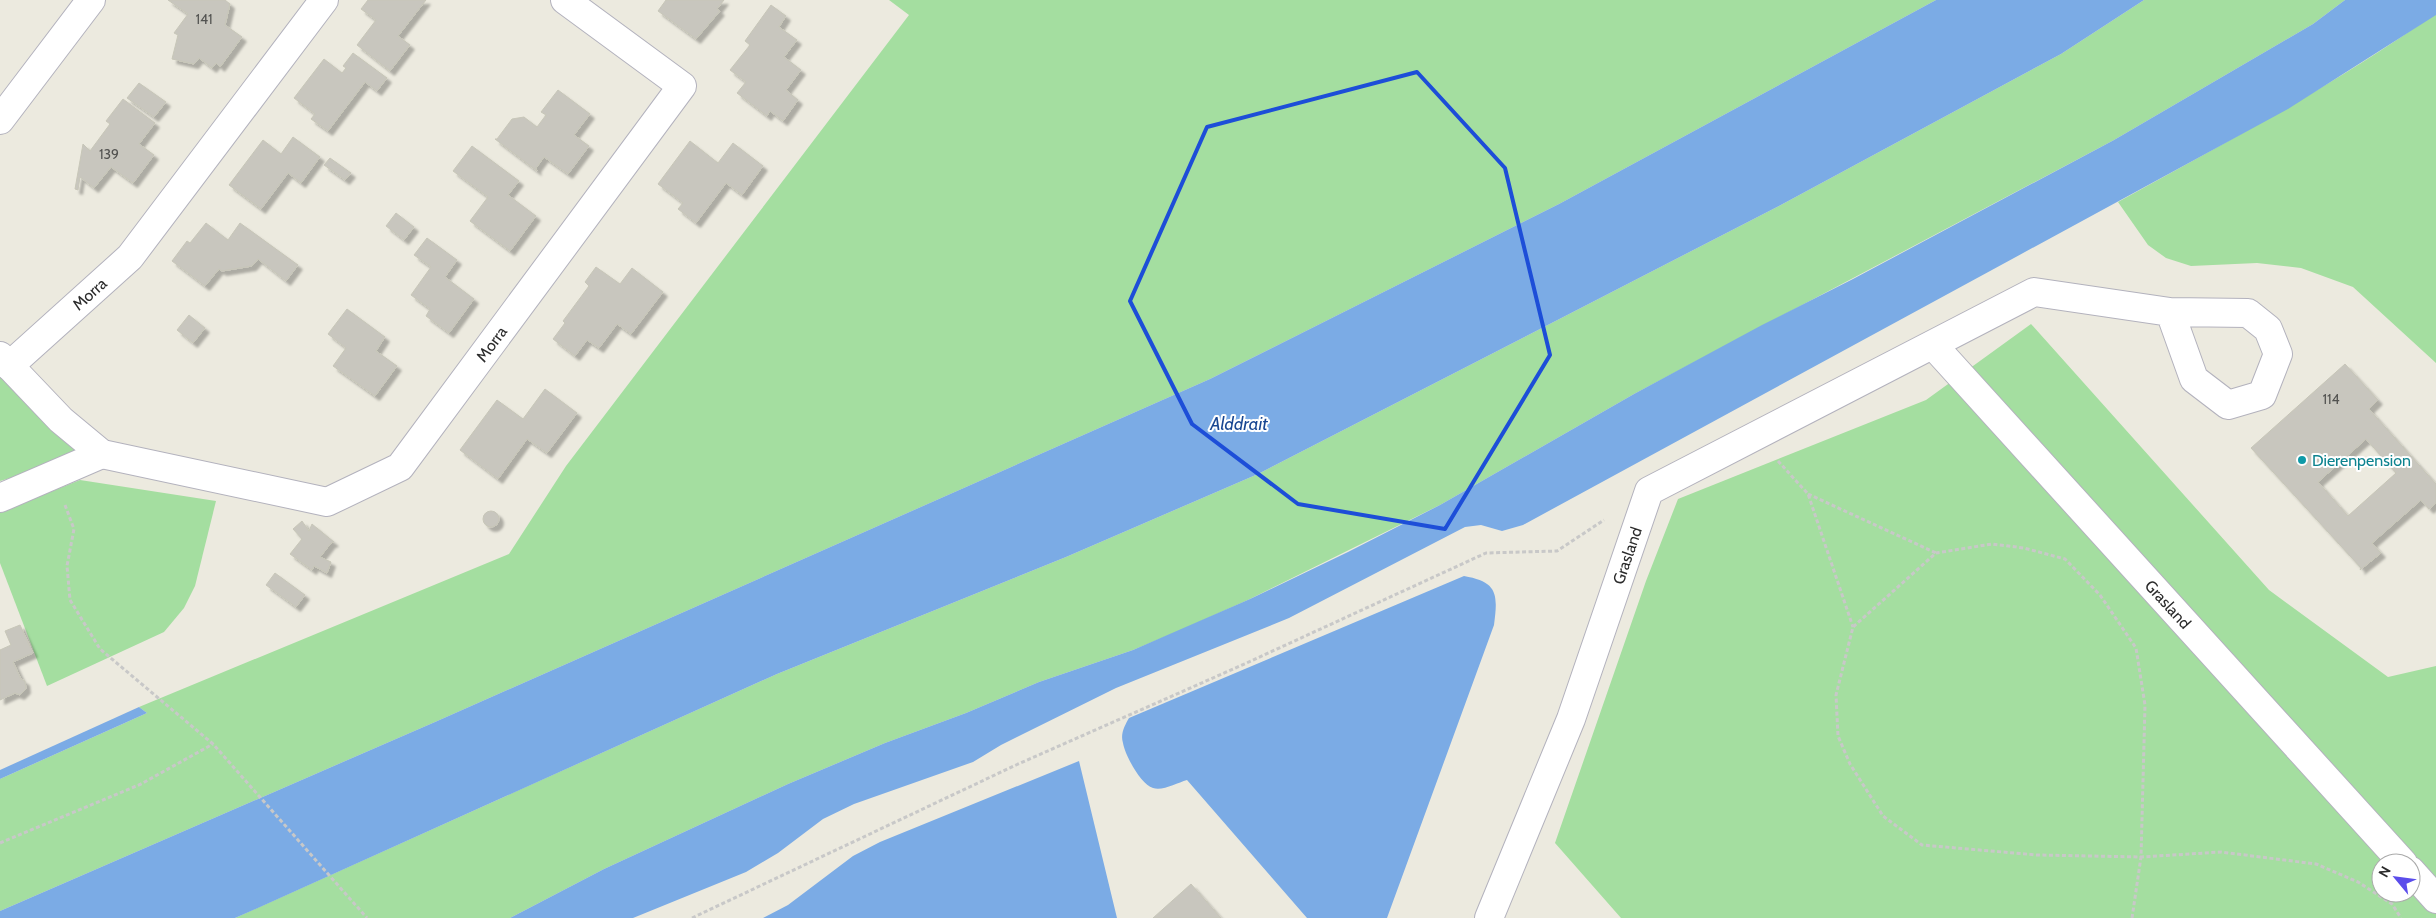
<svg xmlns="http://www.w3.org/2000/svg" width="2436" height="918" font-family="Cabin,sans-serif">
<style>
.green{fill:#a4dea0;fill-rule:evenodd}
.water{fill:#7babe5}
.building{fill:#c8c6be;stroke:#c7c6b8;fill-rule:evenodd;filter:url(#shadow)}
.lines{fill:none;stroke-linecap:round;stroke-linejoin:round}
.minor-casing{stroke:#b3b2bd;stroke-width:30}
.path{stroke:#c8c8c8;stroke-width:3;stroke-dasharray:4 2.5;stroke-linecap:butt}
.minor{stroke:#fff;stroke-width:28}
.marked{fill:none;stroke:#1d4ed8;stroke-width:4;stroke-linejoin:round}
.culture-dot{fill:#0f9aa8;stroke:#fff;stroke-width:2}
.labels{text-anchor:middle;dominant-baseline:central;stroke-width:4;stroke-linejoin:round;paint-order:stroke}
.number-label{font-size:14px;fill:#525250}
.street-label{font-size:16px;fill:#2b2b2b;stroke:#fff}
.culture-label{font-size:16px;fill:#0d838f;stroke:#fff;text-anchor:start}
.water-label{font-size:18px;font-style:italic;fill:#194792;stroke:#fff}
</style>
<defs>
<filter id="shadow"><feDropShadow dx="4.5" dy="4.5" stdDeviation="1" flood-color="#0004"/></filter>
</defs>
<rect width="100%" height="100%" fill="#eceadf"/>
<g class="green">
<path d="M889,0H1936L1559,204L1210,379L435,722L0,911V779L147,713L139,707L509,554L566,466L909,15Z"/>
<path d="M2144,0H2345L2313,24L2114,140L1634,394L1440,505L1250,599L1181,630L1133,650L1039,682L966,713L885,743L788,784L604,869L510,918H235L777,674L1066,557L1258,474L1777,207L2061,54Z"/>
<path d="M2436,13V363L2353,287L2301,268L2257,263L2191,266L2166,258L2148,245L2118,202C2226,142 2335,85 2436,13Z"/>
<path d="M2031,324L2269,590L2388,677L2436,666V918H1621L1555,843L1646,581L1678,499L1926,400ZM2381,863H2411V893H2381Z"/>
<path d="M0,370L83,457L0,481Z"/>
<path d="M80,480L216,501L195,586L184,608L164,632L47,686L0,563V512Z"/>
</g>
<g class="water">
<path d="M1936,0H2144L2061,54L1777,207L1258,474L1066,557L777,674L251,911L235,918H0V911L435,722L1210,379L1559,204Z"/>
<path d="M2345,0H2436V15L2288,109L1523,525L1502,531L1481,525L1465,527L1289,618L1116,688L1001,745L973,762L854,804L823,819L778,853L746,872L633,918H510L604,869L788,784L885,743L966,713L1039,682L1133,650L1250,599L1348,552L1440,505L1634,394L1762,325L1853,279L2114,140L2313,24Z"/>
<path d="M1464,576C1498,582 1498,594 1494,625L1387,918H1307L1187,780C1177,783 1163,791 1153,788C1141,785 1125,755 1123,743C1120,734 1125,725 1129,718Z"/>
<path d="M139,707L147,713L0,779V770Z"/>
<path d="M1079,761L1117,918H763L788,905L853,856L880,842Z"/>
</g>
<g class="building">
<path d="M168,0H225L230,4L225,25L242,37L220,67L216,63L212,68L199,58L194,64L172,59L178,35L174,33L188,14Z"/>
<path d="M368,0H426L398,36L410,45L390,71L357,45L376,20L361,9Z"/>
<path d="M666,0H724L717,9L720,11L696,39L658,11Z"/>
<path d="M771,5L786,16L779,27L797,40L784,57L801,70L786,90L798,100L783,121L770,111L767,116L737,93L746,82L730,70L750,45L745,41Z"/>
<path d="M353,53L387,78L377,91L365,82L328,131L311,119L315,114L294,98L324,59L342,73L346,68L343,66Z"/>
<path d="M139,83L166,102L154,117L127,98Z"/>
<path d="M558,90L590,114L574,135L589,146L568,174L544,157L536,168L537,171L495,139H497L512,119L524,117L537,127L546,115L541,112Z"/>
<path d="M123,99L155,123L139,144L154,155L133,183L111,167L94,188L80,177L78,190L75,189L83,144L90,151L110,124L106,121Z"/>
<path d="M293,137L320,157L301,183L288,173L261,209L229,185L263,140L281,154Z"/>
<path d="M690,141L718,163L733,143L763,166L742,195L726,183L696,223L678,209L683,203L658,184Z"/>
<path d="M472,146L519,181L508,195L536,216L510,251L470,221L488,197L453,171Z"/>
<path d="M330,158L351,173L345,180L324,165Z"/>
<path d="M396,213L414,227L404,240L386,226Z"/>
<path d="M206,223L228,240L240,223L298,265L286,281L258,259L252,266L222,271L219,269L205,286L172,261L187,241L190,243Z"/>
<path d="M427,238L457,260L445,277L474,299L449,333L426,316L430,309L411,295L431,267L414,255Z"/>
<path d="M596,267L620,284L632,268L663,292L631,334L617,324L599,348L587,340L575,356L553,339L565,323L563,321L589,286L585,282Z"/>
<path d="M347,309L385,337L376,351L397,366L375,396L333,366L346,348L328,334Z"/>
<path d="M189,315L205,328L193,343L177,330Z"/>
<path d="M2345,364L2378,400L2369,409L2436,484V503L2429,509L2421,500L2372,543L2381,553L2360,570L2361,568L2251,448ZM2366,439L2396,473L2348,516L2318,482Z"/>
<path d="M545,389L577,413L547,453L527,439L498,479L460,450L497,400L523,419Z"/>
<circle cx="491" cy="519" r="8"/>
<path d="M302,521L309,531L312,524L334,542L331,543L320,557L331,562L327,573L314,566L312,570L290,554L302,539L293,529Z"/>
<path d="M275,573L305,595L296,607L266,585Z"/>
<path d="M20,625L33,653L13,662L21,679L25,681L26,689L20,695L15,693L0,700V650L11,645L5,631Z"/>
<path d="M1191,884L1221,918H1153Z"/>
</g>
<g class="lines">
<defs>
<g id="minor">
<path d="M0,120L91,0"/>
<path id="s1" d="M1933,345L2403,863"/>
<path id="s2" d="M0,356L61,420L102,454L327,502L400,467L682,86L565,0"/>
<path id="s3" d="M9,366L130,257L324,0"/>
<path d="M0,498L102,454"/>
<path d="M2411,871L2436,899"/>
<path id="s4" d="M1489,918L1571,719L1649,491L2034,292L2170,312L2194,379L2228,405L2262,395L2278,354L2268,329L2248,313L2170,312"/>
</g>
</defs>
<use href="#minor" class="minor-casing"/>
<g class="path">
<path d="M1778,461L1808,494L1853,627"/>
<path d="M1808,494L1936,553"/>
<path d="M65,505L74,529L67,566L70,600L100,649L213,744L367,918"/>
<path d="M0,843L141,784L213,744"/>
<path d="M692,918L1016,765L1240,666L1486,553L1557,551L1604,520"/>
<path d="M2132,918L2141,857L2145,705L2136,648L2100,595L2065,559L2024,548L1992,544L1936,553L1853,627L1836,695L1838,736L1850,764L1883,816L1922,845L2037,855L2141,857L2221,852L2316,864L2358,882L2392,904L2401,918"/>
</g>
<use href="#minor" class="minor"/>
</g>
<path class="marked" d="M1417,72L1505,168L1550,355L1445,529L1298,504L1192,424L1130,301L1207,127Z"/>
<circle class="culture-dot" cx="2302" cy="460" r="5"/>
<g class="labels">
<g class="number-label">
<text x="204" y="19">141</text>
<text x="109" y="154">139</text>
<text x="2331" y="399">114</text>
</g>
<g class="street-label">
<text stroke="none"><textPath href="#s3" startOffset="108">Morra</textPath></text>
<text stroke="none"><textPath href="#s2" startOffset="606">Morra</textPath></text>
<text stroke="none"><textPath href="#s4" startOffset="388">Grasland</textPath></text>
<text stroke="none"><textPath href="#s1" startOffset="350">Grasland</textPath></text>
</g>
<g class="culture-label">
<text x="2312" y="460">Dierenpension</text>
</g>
<g class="water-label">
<text x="1239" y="424">Alddrait</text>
</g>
</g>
<g transform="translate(2396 878) rotate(299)"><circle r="24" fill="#ffffff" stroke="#aaaaaa"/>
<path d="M0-4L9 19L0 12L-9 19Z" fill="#5b4deb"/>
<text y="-8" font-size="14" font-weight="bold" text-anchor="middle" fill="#2b2b2b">N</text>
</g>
</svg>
